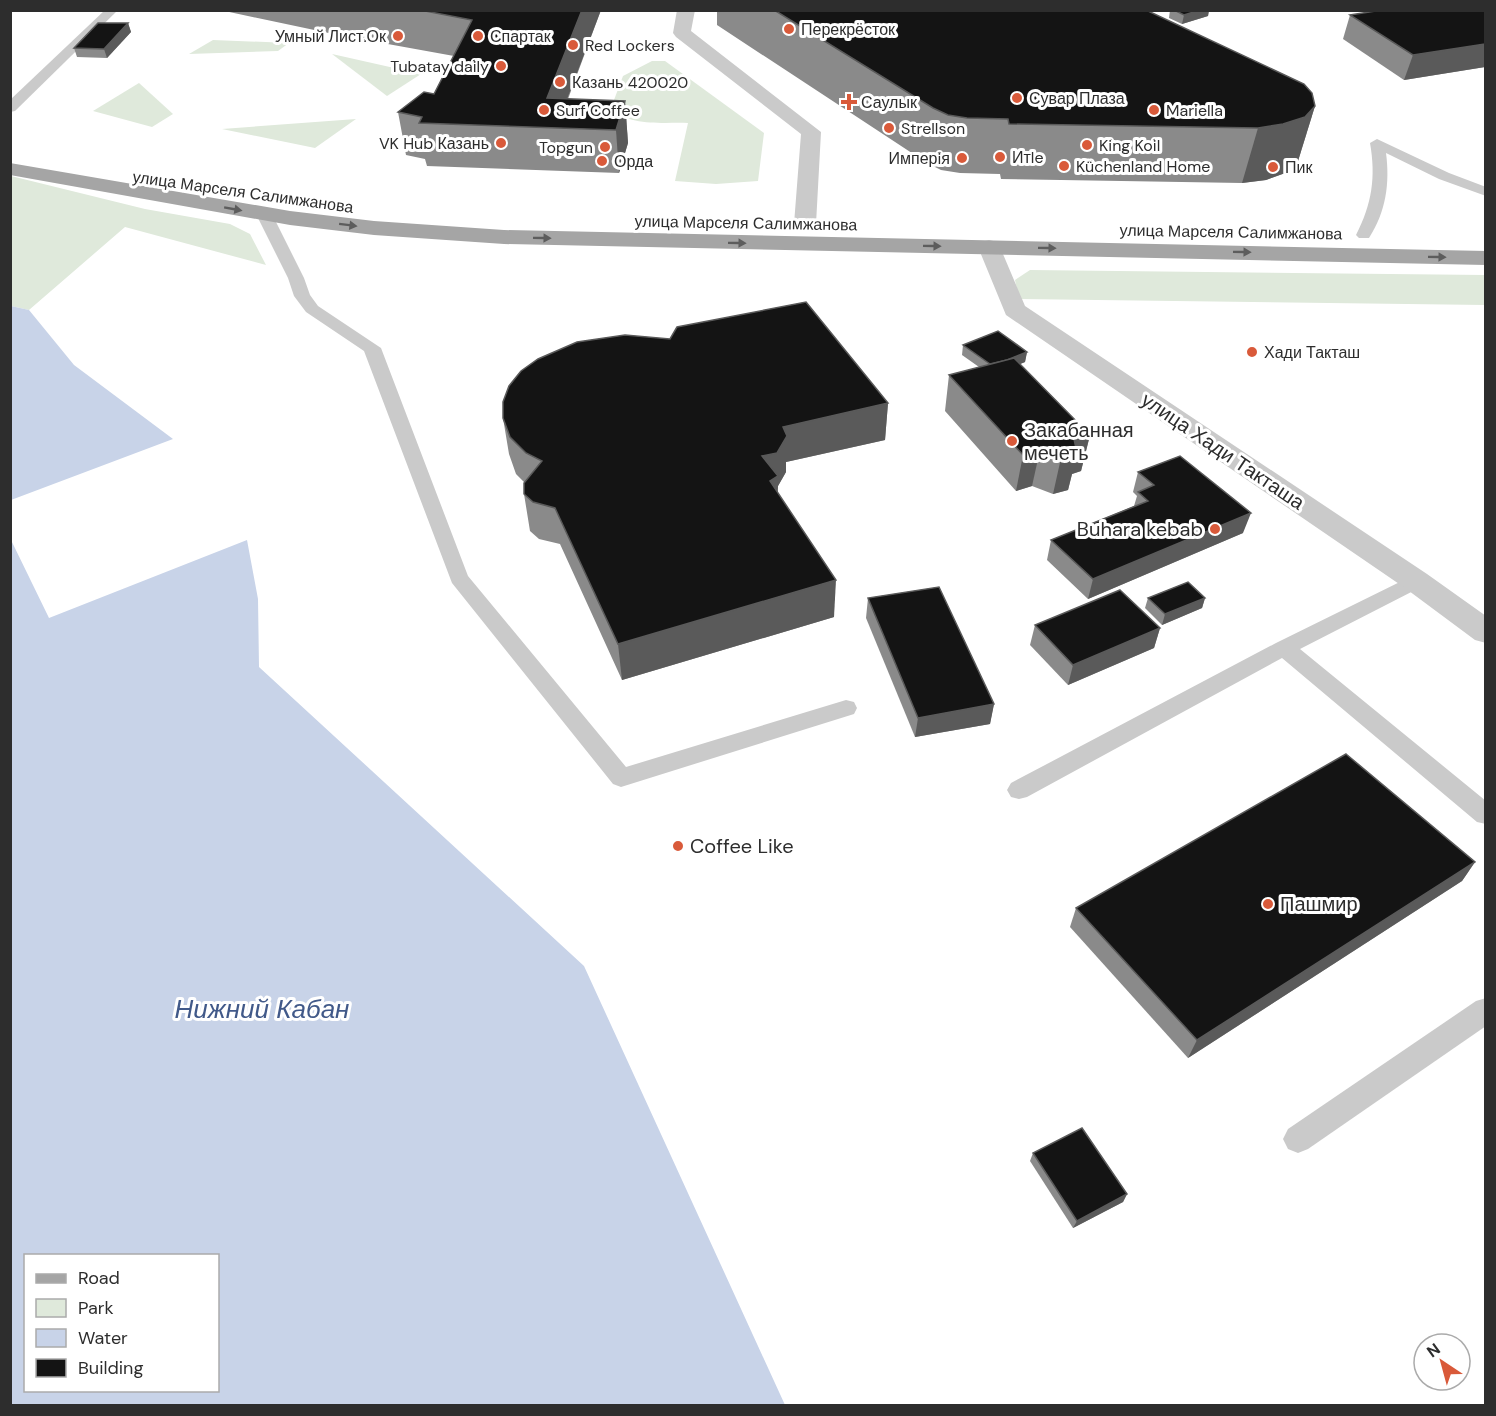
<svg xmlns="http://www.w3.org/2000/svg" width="1496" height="1416" font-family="'DM Sans',sans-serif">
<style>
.green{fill:#dfe9db}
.water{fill:#c8d3e8;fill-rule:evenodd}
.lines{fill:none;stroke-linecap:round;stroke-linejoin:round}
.service{fill:#cacaca;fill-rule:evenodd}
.minor{fill:#cacaca;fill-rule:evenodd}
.primary{fill:#a5a5a5;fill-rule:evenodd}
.wall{fill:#8a8a8a}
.shaded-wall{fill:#5a5a5a}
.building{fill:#141414;stroke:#5a5a5a;stroke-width:1.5}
.oneway{fill:#5d5d5d}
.poi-dot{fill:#d95a3a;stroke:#fff;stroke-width:2}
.labels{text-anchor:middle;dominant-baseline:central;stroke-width:6;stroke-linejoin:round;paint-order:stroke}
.far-poi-label{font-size:16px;fill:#2d2d2d;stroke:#fff;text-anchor:start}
.far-street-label{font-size:16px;fill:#2d2d2d;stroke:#fff}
.poi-label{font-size:20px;fill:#2d2d2d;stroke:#fff;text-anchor:start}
.street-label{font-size:20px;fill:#2d2d2d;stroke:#fff}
.near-water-label{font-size:26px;font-style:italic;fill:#415989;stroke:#fff}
</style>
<rect width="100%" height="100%" fill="#fff"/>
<g class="green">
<path d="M213,40L289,43L278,51L189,54Z"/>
<path d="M332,54L421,74L387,96Z"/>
<path d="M652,61H665L764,133L758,181L716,184L675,181L688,123C663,122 629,127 611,108L623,76Z"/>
<path d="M139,83L173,114L152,127L93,111Z"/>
<path d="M356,119L315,148L222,129Z"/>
<path d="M11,176L145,209L230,224L250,234L266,265L125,227L29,310L11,306Z"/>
<path d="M1030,270L1485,275V305L1019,299L1015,280Z"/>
</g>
<g class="water">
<path d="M11,306L29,310L74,365L173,439L11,500Z"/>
<path d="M11,540L49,618L247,540L258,599L259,667L584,966L785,1405H11ZM26,1256H218V1390H26Z"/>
</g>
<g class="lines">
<g class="service">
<path d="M105,10H118L15,111L10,112V100Z"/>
<path d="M1377,139L1449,173L1486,187V196L1439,179L1386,153C1390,183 1386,212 1369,238H1359L1356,235C1372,204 1376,177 1370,143Z"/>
<path d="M264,209L272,214L304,278L310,295L318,306L381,348L468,576L626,767L846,700L854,702L857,708L854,714L621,787L613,784L452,583L364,351L306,312L294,296L288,278L256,214Z"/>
<path d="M1416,574L1423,576L1426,581L1423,586L1300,649L1486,801V824L1477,822L1282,658L1027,797L1019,799L1011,797L1007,790L1011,783L1276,643Z"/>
<path d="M1486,998V1026L1308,1149L1298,1153L1288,1149L1283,1139L1288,1129L1476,1001Z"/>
</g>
<g class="minor">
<path d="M677,10H695L691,31L821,132L816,224L813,229L805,231L797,229L794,224L801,134L676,37L673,33Z"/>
<path d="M989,240L997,242L1000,247L1025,306L1427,574L1486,616V643L1475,640L1405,588L1006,315L978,247L981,242Z"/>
</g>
<path class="primary" d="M10,163L290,211L374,221L504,230L1486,251V265L504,244L374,235L290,225L10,175Z"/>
</g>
<g class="wall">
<path d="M220,10H601L568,99L625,101L628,143L619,173L427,166L425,159L406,155L398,112L434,94L454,56L338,35Z"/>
<path d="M717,10H1146L1315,106L1298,161L1288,172L1266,180L1242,183L1001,179L1000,174L960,173L941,170L927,163L717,25Z"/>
<path d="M1170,10H1209L1208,16L1182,24L1169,18Z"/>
<path d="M1485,10V67L1404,80L1343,39L1350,15Z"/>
<path d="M128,23L131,32L107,58L77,57L74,48Z"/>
<path d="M963,345L1027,352L1025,362L1020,364L1090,435L1081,471L1072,474L1068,490L1053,494L1032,486L1016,491L945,411L949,375L979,367L962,355Z"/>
<path d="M888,403L885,440L786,462V472L778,486L777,492L834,617L622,680L560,544L539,539L530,531L524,494L525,483L516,474L509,454L503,418Z"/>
<path d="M1138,472L1243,533L1088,599L1047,560L1051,540L1134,506L1137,496L1133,492Z"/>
<path d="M868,598L994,704L990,724L915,737L866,618Z"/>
<path d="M1148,598H1205L1202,608L1162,625L1145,608Z"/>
<path d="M1035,625L1160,628L1154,648L1068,685L1030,645Z"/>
<path d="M1475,862L1462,881L1188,1058L1070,927L1076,908Z"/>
<path d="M1033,1153L1127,1194L1123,1202L1073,1228L1030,1161Z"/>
</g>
<g class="shaded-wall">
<path d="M582,10H601L556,128L547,98Z"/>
<path d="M1200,10H1209L1208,16L1182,24L1184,15Z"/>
<path d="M128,23L131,32L107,58L104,49Z"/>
<path d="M1485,44V67L1404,80L1413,55Z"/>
<path d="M625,101L628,143L619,173L616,130Z"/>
<path d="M1315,106L1298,161L1288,172L1266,180L1242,183L1258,128Z"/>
<path d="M1027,352L1025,362L991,376L992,366Z"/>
<path d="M888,403L885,440L786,462V472L778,486L777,512L762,456L783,427Z"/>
<path d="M1090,435L1081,471L1072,474L1068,490L1053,494L1061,458L1074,439Z"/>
<path d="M1040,450L1032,486L1016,491L1023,455Z"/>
<path d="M1251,513L1243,533L1088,599L1093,579Z"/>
<path d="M836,580L834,617L622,680L618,644Z"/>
<path d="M1205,598L1202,608L1162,625L1165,614Z"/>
<path d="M1160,628L1154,648L1068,685L1073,665Z"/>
<path d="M994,704L990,724L915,737L918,718Z"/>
<path d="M1475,862L1462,881L1188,1058L1197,1040Z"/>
<path d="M1127,1194L1123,1202L1073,1228L1077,1221Z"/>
</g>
<g class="building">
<path d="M420,10H582L547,98L625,101L616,130L419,123L422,117L398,112L424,92L434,94L472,20Z"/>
<path d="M774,10H1146L1304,84L1312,93L1315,106L1305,117L1283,124L1258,128L1009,124L1008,119L967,118L948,115L933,108Z"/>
<path d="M1174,10H1200L1184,15Z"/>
<path d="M1382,10H1485V44L1413,55L1350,15Z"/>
<path d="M98,23H128L104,49L74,48Z"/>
<path d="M806,302L888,403L783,427L787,436L777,453L762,456L778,476L770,481L836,580L618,644L555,508L533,502L524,494V483L542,461L526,453L510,437L503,418V402L509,386L521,371L538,359L577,342L625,335L670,339L677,327Z"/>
<path d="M998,331L1027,352L1007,360L990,364L963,345Z"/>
<path d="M1014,358L1090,435L1074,439L1077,453L1061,458L1040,450L1023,455L949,375Z"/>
<path d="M1180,456L1251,513L1093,579L1051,540L1148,501L1138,492L1154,485L1138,472Z"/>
<path d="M1188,582L1205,598L1165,614L1148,598Z"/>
<path d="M939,587L994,704L918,718L868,598Z"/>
<path d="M1120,590L1160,628L1073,665L1035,625Z"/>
<path d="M1346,754L1475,862L1197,1040L1076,908Z"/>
<path d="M1082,1128L1127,1194L1077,1221L1033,1153Z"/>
</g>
<defs><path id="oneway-solid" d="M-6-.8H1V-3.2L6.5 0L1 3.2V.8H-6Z" transform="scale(1.5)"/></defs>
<g class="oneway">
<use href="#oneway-solid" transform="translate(233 209) rotate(10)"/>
<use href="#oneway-solid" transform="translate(348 225) rotate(7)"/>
<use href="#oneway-solid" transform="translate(542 238) rotate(1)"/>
<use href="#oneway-solid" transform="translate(737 243) rotate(1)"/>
<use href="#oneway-solid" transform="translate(932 246) rotate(1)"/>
<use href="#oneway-solid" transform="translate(1047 248) rotate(1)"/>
<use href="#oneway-solid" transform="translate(1242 252) rotate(1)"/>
<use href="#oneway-solid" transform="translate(1437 257) rotate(1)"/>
</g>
<g class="poi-dot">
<circle cx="789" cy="29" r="6"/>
<circle cx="398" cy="36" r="6"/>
<circle cx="478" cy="36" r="6"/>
<circle cx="573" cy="45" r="6"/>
<circle cx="501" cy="66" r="6"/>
<circle cx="560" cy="82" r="6"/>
<circle cx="1017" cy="98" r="6"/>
<path d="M846 93h6v6h6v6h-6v6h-6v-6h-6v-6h6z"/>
<circle cx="544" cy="110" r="6"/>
<circle cx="1154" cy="110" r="6"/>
<circle cx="889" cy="128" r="6"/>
<circle cx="501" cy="143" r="6"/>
<circle cx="1087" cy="145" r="6"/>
<circle cx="605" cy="147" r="6"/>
<circle cx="1000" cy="157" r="6"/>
<circle cx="962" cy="158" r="6"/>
<circle cx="602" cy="161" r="6"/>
<circle cx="1064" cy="166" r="6"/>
<circle cx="1273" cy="167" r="6"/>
<circle cx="1252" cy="352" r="6"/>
<circle cx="1012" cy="441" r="6"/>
<circle cx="1215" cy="529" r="6"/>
<circle cx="678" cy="846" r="6"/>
<circle cx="1268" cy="904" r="6"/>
</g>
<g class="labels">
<g class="far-poi-label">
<text x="801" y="29">Перекрёсток</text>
<text x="386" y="36" text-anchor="end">Умный Лист.Ок</text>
<text x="490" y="36">Спартак</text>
<text x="585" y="45">Red Lockers</text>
<text x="489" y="66" text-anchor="end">Tubatay daily</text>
<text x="572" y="82">Казань 420020</text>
<text x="1029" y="98">Сувар Плаза</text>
<text x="861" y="102">Саулык</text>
<text x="556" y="110">Surf Coffee</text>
<text x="1166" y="110">Mariella</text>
<text x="901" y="128">Strellson</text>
<text x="489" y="143" text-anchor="end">VK Hub Казань</text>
<text x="1099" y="145">King Koil</text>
<text x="593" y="147" text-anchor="end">Topgun</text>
<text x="1012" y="157">Итle</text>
<text x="950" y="158" text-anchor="end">Имперiя</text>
<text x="614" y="161">Орда</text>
<text x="1076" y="166">Küchenland Home</text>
<text x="1285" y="167">Пик</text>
<text x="1264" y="352">Хади Такташ</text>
</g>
<g class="far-street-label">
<text transform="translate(243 192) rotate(8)">улица Марселя Салимжанова</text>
<text transform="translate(746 223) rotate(1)">улица Марселя Салимжанова</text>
<text transform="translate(1231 232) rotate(1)">улица Марселя Салимжанова</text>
</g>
<g class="poi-label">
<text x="1024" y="430">Закабанная<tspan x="1024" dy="23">мечеть</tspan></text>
<text x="1203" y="529" text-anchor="end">Buhara kebab</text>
<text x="690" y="846">Coffee Like</text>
<text x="1280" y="904">Пашмир</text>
</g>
<g class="street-label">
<text transform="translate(1223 451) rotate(34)">улица Хади Такташа</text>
</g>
<g class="near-water-label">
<text x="262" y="1009">Нижний Кабан</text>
</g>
</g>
<rect width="1496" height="1416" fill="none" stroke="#2d2d2d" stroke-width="24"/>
<rect x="24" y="1254" width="195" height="138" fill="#ffffff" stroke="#ababab" stroke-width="1.5"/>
<rect x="36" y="1274" width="30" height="9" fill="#a5a5a5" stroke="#ababab" stroke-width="1.5"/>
<text x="78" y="1284" font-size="18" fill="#2d2d2d">Road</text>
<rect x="36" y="1299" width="30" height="18" fill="#dfe9db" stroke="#ababab" stroke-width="1.5"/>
<text x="78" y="1314" font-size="18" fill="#2d2d2d">Park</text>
<rect x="36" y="1329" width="30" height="18" fill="#c8d3e8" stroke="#ababab" stroke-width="1.5"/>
<text x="78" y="1344" font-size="18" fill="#2d2d2d">Water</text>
<rect x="36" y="1359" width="30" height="18" fill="#141414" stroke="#ababab" stroke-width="1.5"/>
<text x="78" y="1374" font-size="18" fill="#2d2d2d">Building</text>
<g transform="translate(1442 1362) rotate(324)"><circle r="28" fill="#ffffff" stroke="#ababab" stroke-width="1.5"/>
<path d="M0-4.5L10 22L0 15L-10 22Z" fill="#d95a3a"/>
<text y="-9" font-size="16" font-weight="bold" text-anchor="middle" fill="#2d2d2d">N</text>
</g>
</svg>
